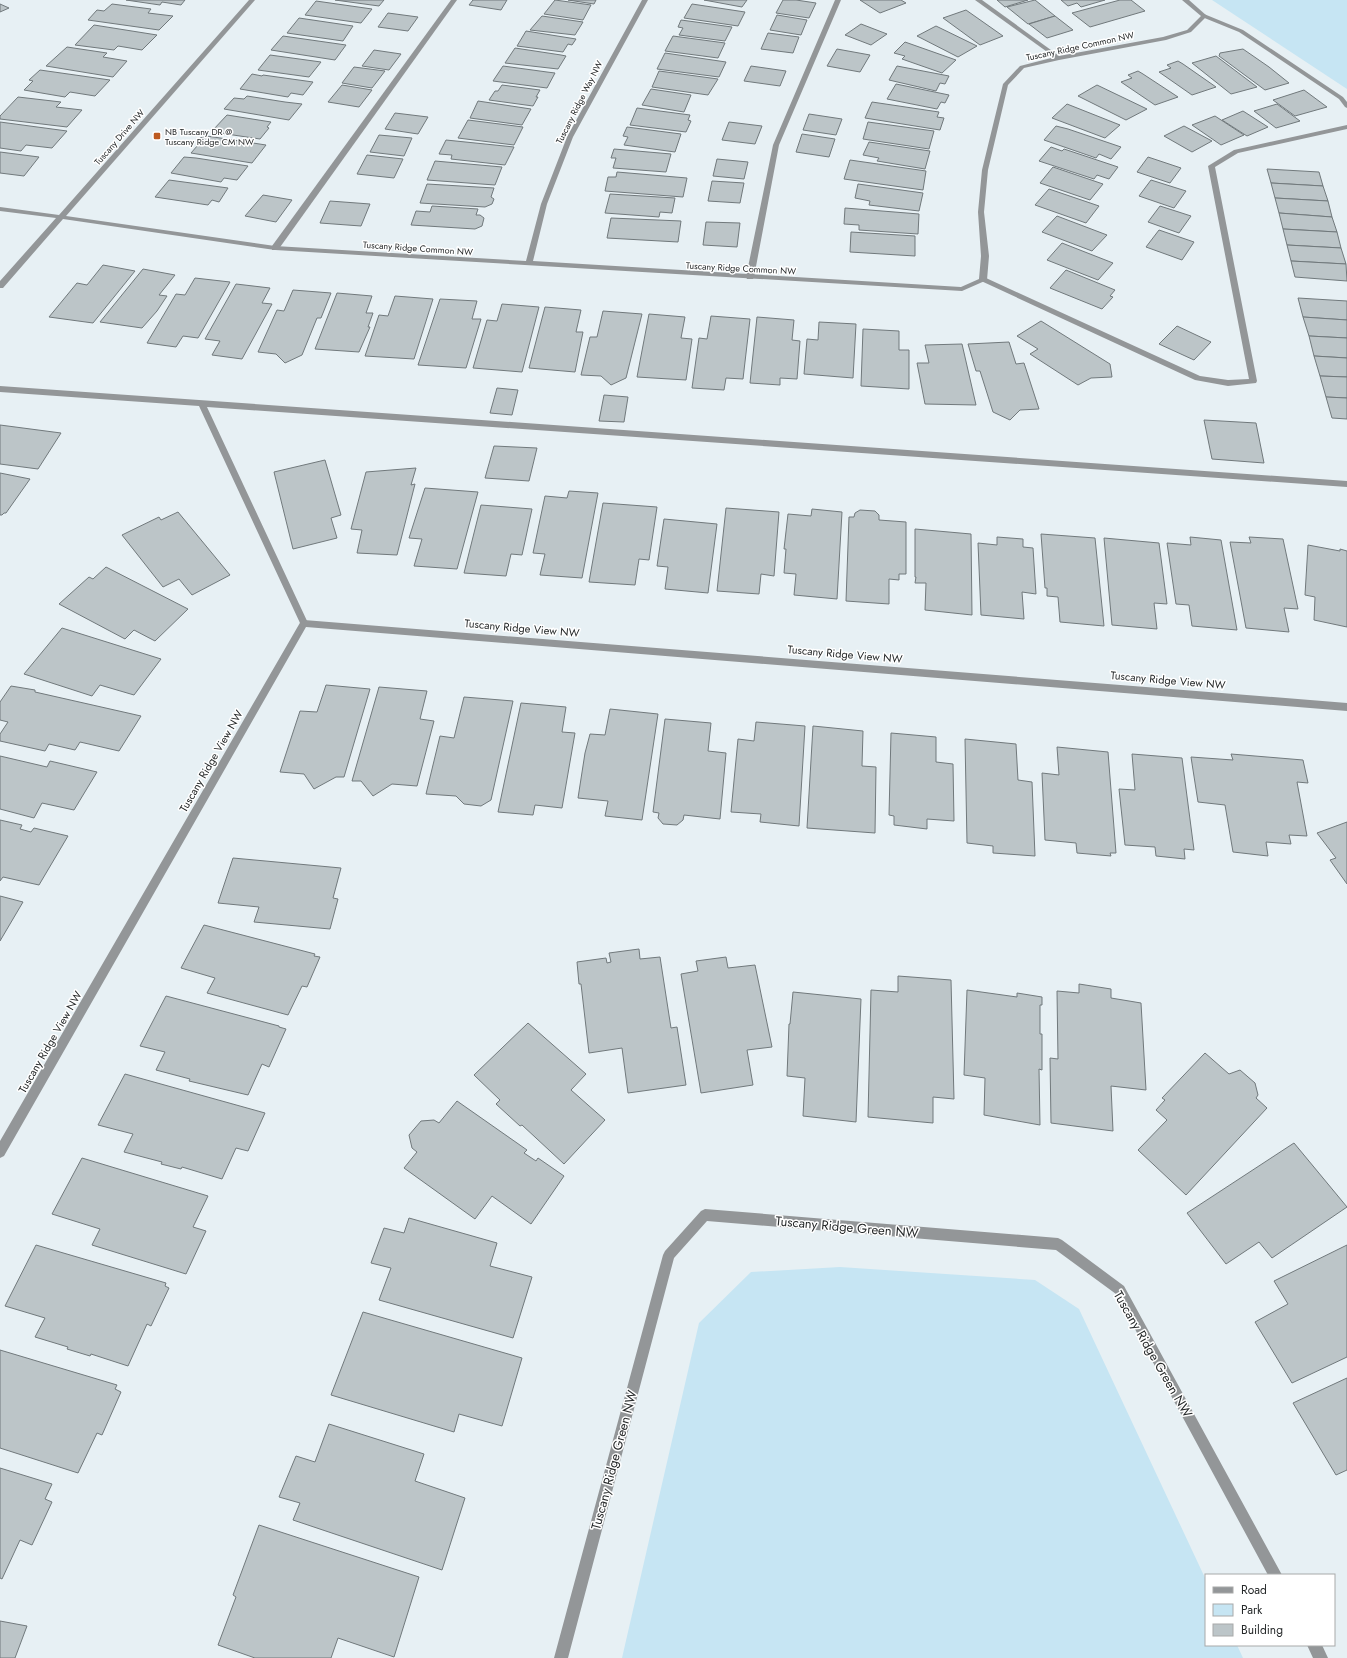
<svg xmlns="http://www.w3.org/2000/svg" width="1347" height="1658" font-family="Jost,sans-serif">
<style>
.green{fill:#c6e5f3}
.building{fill:#bcc5c8;stroke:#71797c}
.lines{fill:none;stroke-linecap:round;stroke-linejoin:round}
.lane{fill:#939698;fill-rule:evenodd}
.street{fill:#939698;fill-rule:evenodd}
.poi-dot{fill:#bd5a20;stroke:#fff;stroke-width:1.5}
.labels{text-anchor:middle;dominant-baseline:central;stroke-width:3;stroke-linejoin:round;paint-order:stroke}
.far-street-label{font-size:9px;fill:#252829;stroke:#fff}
.far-poi-label{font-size:9px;fill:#252829;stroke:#fff;text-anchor:start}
.street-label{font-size:11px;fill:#252829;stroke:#fff}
.near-street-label{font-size:13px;fill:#252829;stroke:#fff}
</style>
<rect width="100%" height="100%" fill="#e7f0f4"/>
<g class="green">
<path d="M1212,0H1347V89Z"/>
<path d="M840,1267L1035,1280L1079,1309L1206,1580V1645H1237L1243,1658H622L699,1323L751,1272Z"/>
</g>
<g class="building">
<path d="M126,0H185L181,5L162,2L160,5Z"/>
<path d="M335,0H384L379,6Z"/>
<path d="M473,0H507L501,10L469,5Z"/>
<path d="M555,0L591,5L583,20L544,14Z"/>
<path d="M568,0H596L594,4Z"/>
<path d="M704,0H747L742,7Z"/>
<path d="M783,0H796L816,3L809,18L776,13Z"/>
<path d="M860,0H901L906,3L880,13Z"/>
<path d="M997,0H1028L1005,7Z"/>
<path d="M1035,0L1055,16L1028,24L1007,7Z"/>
<path d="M1061,0H1105L1081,7L1077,3L1068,6Z"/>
<path d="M1120,0H1131L1145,11L1090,27L1072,13Z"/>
<path d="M316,1L372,9L361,23L305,15Z"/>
<path d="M0,4L9,8L0,12Z"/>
<path d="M112,4L151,9L148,13L173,16L159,30L88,20L97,10L104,11Z"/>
<path d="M692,4L745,12L738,26L684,18Z"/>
<path d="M966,10L1003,36L980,45L943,18Z"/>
<path d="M388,13L418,17L408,31L378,27Z"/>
<path d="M777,15L807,20L801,35L770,30Z"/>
<path d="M542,16L583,22L575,35L530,30Z"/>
<path d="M1055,16L1073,30L1047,38L1029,24Z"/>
<path d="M299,18L353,26L343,41L287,33Z"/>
<path d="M681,20L732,27L725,41L679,35L683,28L678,27Z"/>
<path d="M861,24L887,34L871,45L845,35Z"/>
<path d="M94,25L157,35L142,50L118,46L114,50L75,45Z"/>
<path d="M936,26L977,46L958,57L917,36Z"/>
<path d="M526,31L576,39L572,45L568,44L563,52L517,46Z"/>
<path d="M768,33L799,37L793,53L761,49Z"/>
<path d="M283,36L346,45L335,60L271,50Z"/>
<path d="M673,36L725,43L718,58L665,51Z"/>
<path d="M905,42L956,60L942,73L902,59L905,56L894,53Z"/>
<path d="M67,47L107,53L103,57L127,61L113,77L46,66Z"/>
<path d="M515,48L561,55L566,56L558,69L505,63Z"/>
<path d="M837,49L870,55L860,72L827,66Z"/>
<path d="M1243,49L1269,67L1289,83L1265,90L1219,56L1220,53Z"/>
<path d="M374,50L401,54L389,70L362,66Z"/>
<path d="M665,53L726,62L719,77L657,69Z"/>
<path d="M270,55L321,62L309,77L258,70Z"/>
<path d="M1216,56L1257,87L1231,94L1192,63Z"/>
<path d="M1178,61L1183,64L1216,87L1192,95L1159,72L1171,68L1167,65Z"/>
<path d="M503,66L547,72L555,73L547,88L493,81Z"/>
<path d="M751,66L786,71L780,86L744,81Z"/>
<path d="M897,66L949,76L945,84L940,83L936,91L889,80Z"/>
<path d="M354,67L385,71L372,88L342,83Z"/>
<path d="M40,70L110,80L95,96L70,92L65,97L24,90L33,81L29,80Z"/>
<path d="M659,71L718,79L708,95L652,87Z"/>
<path d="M1138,71L1143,74L1178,97L1155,105L1121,82L1132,78L1128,75Z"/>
<path d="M252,74L262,76L263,75L313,82L303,95L291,93L288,97L240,89Z"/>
<path d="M896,84L949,95L945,103L941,102L937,109L887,99Z"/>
<path d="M342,85L372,90L359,107L328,102Z"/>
<path d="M502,85L540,90L536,97H538L533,106L489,100L495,91H498Z"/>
<path d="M1097,85L1147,109L1126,120L1078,96Z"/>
<path d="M651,89L691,95L684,112L642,105Z"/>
<path d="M1304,90L1327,107L1295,116L1273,100Z"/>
<path d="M247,96L285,102L302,104L289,120L224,109L234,98L244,99Z"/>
<path d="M18,97L61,102L56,107L82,110L67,127L0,119V116Z"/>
<path d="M478,101L531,109L522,125L470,118Z"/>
<path d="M872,102L939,112L937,117L944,118L940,130L865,118Z"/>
<path d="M1067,104L1120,125L1105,138L1052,118Z"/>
<path d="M1277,104L1300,121L1276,128L1254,111Z"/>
<path d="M637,108L690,115L688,120L691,121L686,132L630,125Z"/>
<path d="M1243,111L1268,127L1247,136L1222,120Z"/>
<path d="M395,113L428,117L418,134L385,129Z"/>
<path d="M809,114L842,119L836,135L803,130Z"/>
<path d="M227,115L271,122L267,127L269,128L260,139L213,132L215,130H213Z"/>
<path d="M1215,116L1244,135L1221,145L1192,125Z"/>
<path d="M468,120L523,127L514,145L458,138Z"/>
<path d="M0,122L67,131L52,148L26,145L21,151L0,148Z"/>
<path d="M729,122L762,126L755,144L722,140Z"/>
<path d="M868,122L934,131L929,149L863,139Z"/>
<path d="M1056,126L1068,129L1121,147L1111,159L1099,154L1096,158L1044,140Z"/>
<path d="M1184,126L1212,141L1192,152L1164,136Z"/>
<path d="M627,127L681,134L675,152L624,145L628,137L623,136Z"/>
<path d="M802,134L835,139L829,157L796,152Z"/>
<path d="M379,135L412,138L404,156L370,152Z"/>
<path d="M207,136L266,145L252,163L191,153L198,145L197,142L200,138Z"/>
<path d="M446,140L514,147L505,165L451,159L452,155L439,154Z"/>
<path d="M869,142L930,151L925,169L877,161L879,158L863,155Z"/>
<path d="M1051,147L1062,151L1064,149L1118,167L1109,179L1097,175L1094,179L1039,161Z"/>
<path d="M614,149L671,154L666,172L613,168L616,158H611Z"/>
<path d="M0,152L39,157L24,176L0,173Z"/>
<path d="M367,155L403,159L394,178L357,174Z"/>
<path d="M184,157L196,158L248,166L237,180L224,178L221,182L171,173Z"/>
<path d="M1148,157L1181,168L1170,183L1137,172Z"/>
<path d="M717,159L748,162L744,179L713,176Z"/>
<path d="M850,160L926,171L923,190L844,179Z"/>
<path d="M435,161L502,167L495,185L427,180Z"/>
<path d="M1053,167L1103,184L1090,200L1040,183Z"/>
<path d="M1267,169L1319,172L1323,186L1271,183Z"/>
<path d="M617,172L687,178L683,197L605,191L608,177H616Z"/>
<path d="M169,180L228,188L219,202L212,200L208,205L155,197Z"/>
<path d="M1151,180L1186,191L1174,208L1139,196Z"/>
<path d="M712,181L744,183L740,203L708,201Z"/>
<path d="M1271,183L1323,186L1328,201L1275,198Z"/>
<path d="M427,184L494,188L491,197L494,199L492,204L485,207L420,203Z"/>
<path d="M858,184L923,193L919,211L869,205L870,201L855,198Z"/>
<path d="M1049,189L1099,206L1086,223L1035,205Z"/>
<path d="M610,194L675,198L672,213L660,212L659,217L605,213Z"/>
<path d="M263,195L292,200L276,222L245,216Z"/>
<path d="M1275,198L1328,201L1332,217L1279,213Z"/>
<path d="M330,201L370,204L361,226L320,223Z"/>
<path d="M432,206L478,209L476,215H480L484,218L482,226L475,229L411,225L416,211L430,212Z"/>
<path d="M1160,206L1191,216L1179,233L1148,222Z"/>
<path d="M845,208L919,214L918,234L859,230V225L844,224Z"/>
<path d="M1279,213L1332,217L1337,232L1283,229Z"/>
<path d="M1057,216L1107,235L1092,251L1042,232Z"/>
<path d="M611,218L681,221L678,242L607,238Z"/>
<path d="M706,222L740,223L737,247L703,245Z"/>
<path d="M1283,229L1337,232L1341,248L1287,245Z"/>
<path d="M1159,230L1194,242L1182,260L1146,247Z"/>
<path d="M851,232L915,236V256L850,252Z"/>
<path d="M1062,243L1113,263L1098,280L1047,260Z"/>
<path d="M1287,245L1341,248L1346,264L1291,261Z"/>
<path d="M1291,261L1346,264L1347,281L1295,277Z"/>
<path d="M103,265L135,271L93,323L49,317L77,283L87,285Z"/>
<path d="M143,269L175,275L159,295L167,296L157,311L142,328L100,322Z"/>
<path d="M1066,270L1115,290L1110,296L1113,297L1102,309L1050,288Z"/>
<path d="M195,278L230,282L198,338L183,336L176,347L147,343L176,294L185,295Z"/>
<path d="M236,284L270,288L262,303L272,304L242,359L212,355L220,341L205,339Z"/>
<path d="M293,290L331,293L321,318H317L302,355L285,363L276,354L258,352L277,310L284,311Z"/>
<path d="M337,293L372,296L366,313H373L368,327H370L359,352L315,349Z"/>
<path d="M395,296L433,299L414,359L365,356L379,315L388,316Z"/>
<path d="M1298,298L1347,301V320L1303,317Z"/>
<path d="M440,299L477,301L472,319H481L466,368L418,365Z"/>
<path d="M502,304L539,307L522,372L473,368L487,320L497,321Z"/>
<path d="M545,307L581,310L576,332H583L575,372L529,368Z"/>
<path d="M603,311L642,314L626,378L611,385L601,376L581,375L590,337H597Z"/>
<path d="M649,314L685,317L681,338L692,339L686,380L637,377Z"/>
<path d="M711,316L750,319L743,379L726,378L724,390L692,388L699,338L707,339Z"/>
<path d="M757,317L794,320L792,340L800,341L797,379L780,378V385L750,383Z"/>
<path d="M1303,317L1347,320V338L1309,336Z"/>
<path d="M1041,321L1110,364L1112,377L1091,378L1078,385L1030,354L1038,349L1017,336Z"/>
<path d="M819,322L856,324L853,378L804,374L807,339L818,340Z"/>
<path d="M1177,326L1211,342L1194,360L1159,344Z"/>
<path d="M863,329L899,331V350H909V389L861,386Z"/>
<path d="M1309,336L1347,338V358L1314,356Z"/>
<path d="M1009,342L1016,364L1024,363L1039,409L1020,410L1010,420L993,412L980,371H976L968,344Z"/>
<path d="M962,344L976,405L925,404L917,363H929L925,345Z"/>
<path d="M1314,356L1347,358V377L1320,376Z"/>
<path d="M1320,376L1347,377V398L1326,397Z"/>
<path d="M497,388L518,390L512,415L490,413Z"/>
<path d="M604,395L628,397L624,422L599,421Z"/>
<path d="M1326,397L1347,398V419L1332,418Z"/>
<path d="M1204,420L1256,423L1264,463L1212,459Z"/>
<path d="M0,425L61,433L38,469L0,464Z"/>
<path d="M494,446L537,448L529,481L485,478Z"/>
<path d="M325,460L341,515L331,518L337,538L293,549L274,472Z"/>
<path d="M416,468L411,485L415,484L397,555L357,553L362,530L351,529L366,472Z"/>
<path d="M0,473L30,479L6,513H4L2,515H0Z"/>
<path d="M425,488L478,492L457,569L414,566L422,539L409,538Z"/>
<path d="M569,491L598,493L582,578L540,575L545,554L533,553L545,496L567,498Z"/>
<path d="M603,503L657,507L649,560L639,559L635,585L589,582Z"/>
<path d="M481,505L532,509L522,555L511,554L506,576L464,573Z"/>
<path d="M726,508L779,512L774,576L761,574L759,594L717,591Z"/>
<path d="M812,509L842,512L837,599L794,595L796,574L784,573L786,549H784L788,514L811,516Z"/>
<path d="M860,510L875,511L879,515V520L906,522V574H899V580L889,579V604L846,601L849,517H854L855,513Z"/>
<path d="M178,512L230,575L192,595L179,579L163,587L122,535L159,517L161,520Z"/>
<path d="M664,519L717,524L708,593L665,589L668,567L657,566Z"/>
<path d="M915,529L971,534L972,615L925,610L926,583H915L916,577H915Z"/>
<path d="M1041,534L1095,538L1104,626L1060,622L1058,597L1047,596V588H1045Z"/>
<path d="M997,537L1023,539V547L1033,548L1036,594L1022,592L1024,619L981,615L978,543L997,545Z"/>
<path d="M1190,537L1221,540L1237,630L1192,626L1189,605L1176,604L1167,543L1191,545Z"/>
<path d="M1249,537L1283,539L1298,609L1284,608L1289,632L1246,628L1230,542L1251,543Z"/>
<path d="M1104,538L1159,543L1167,604L1154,603L1157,629L1112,625Z"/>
<path d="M1308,545L1340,551V549L1347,551V627L1314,620L1315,597L1305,595Z"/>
<path d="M106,567L188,609L155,641L134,630L125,639L59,604L89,577L93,579Z"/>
<path d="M62,628L161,659L134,695L100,685L92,696L24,674Z"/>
<path d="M326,685L370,689L344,777H336L314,789L304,774L280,772L300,711L317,712Z"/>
<path d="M11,686L35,690V692L141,716L119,751L80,742L75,750L49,744L45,751L0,741V734L8,722L0,720V702Z"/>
<path d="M379,687L427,691L420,719L434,721L417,786L392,784L373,796L361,781H352Z"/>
<path d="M464,697L513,701L491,800L481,806L464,804L456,796L426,794L440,736L454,738Z"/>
<path d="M521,703L566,707L562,732L575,733L562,808L535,805L533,815L498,812Z"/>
<path d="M610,709L658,714L642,820L605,816L608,801L578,798L585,753L590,734L605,735Z"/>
<path d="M665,719L711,723L708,751L726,753L720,819L684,815L683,820L677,825L663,824L658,818L659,813L653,812Z"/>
<path d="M756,722L805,726L799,826L760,822L761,814L731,812L738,739L754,741Z"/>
<path d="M813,726L863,731L862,766L876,767L875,833L807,828Z"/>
<path d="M891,733L936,737V762L953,764L954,821L927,819V829L894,825V816L889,815Z"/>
<path d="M965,739L1016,744L1018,780L1032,782L1035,856L993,853V846L967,843Z"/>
<path d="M1057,747L1108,752L1116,853H1110L1111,856L1077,853L1076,843L1045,840L1042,773L1059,775Z"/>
<path d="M1132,754L1182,758L1194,850L1184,849L1185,859L1156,856L1155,847L1125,845L1119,789L1135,790Z"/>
<path d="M1231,754L1303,760L1308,783L1297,782L1307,836L1289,835L1291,844L1266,842L1268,856L1233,852L1225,805L1198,802L1191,757L1233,760Z"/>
<path d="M0,756L47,767L50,761L97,772L74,810L42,803L34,818L0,809Z"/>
<path d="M0,820L22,825L20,829L31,832L34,828L68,836L39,885L3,877L0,881Z"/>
<path d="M1347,822V884L1330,860L1336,858L1317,833Z"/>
<path d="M233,858L341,868L333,898L338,899L330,929L254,922L259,907L218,903Z"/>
<path d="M0,896L23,902L0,941Z"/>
<path d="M204,925L315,954L314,956L320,957L307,987L302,986L288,1015L207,993L215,978L181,968Z"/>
<path d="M639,949L640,959L660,957L671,1028L677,1027L686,1085L628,1093L622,1048L589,1053L581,984H579L577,962L606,958L607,963L611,962L609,953Z"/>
<path d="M726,957L728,968L755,965L772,1047L747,1050L753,1085L701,1093L681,974L698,971L696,961Z"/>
<path d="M898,976L951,980L954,1099L933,1097V1123L868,1117L871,990L898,992Z"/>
<path d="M1079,984L1111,989V998L1141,1003L1146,1090L1111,1086L1113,1131L1051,1123L1050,1058L1058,1059L1057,991L1079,993Z"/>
<path d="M967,990L1017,997V993L1042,997V1005H1040V1034H1042V1070L1039,1069L1040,1125L984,1115L985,1078L964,1075Z"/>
<path d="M793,992L861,999L856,1122L803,1116L805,1078L787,1076L789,1024H790Z"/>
<path d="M166,996L279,1026V1027L286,1029L269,1067L262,1064L248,1095L189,1081L190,1079L156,1070L165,1052L140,1046Z"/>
<path d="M528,1023L586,1074L571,1090L605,1120L564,1164L522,1125L520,1126L496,1104L500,1100L474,1075Z"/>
<path d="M1205,1053L1229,1074L1240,1070L1255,1083L1258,1095L1256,1098L1267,1108L1186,1195L1138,1150L1167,1120L1156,1110L1165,1100L1162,1098Z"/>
<path d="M125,1074L265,1113L248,1151L236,1148L222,1179L182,1167L181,1169L161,1164L162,1162L124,1152L133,1134L98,1125Z"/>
<path d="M457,1101L527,1150L524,1153L536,1161L538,1158L564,1176L531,1224L492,1196L475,1219L404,1168L417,1152L412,1148L409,1135L421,1121L434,1120L439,1123Z"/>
<path d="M1294,1143L1347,1207L1272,1258L1259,1242L1226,1264L1187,1213Z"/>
<path d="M82,1158L208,1196L193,1227L206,1231L186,1274L92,1245L100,1229L52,1214Z"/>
<path d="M409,1218L497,1243L490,1266L532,1277L513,1338L379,1300L391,1268L371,1263L384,1228L404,1233Z"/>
<path d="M36,1245L166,1283L165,1286L169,1288L151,1326L147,1324L128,1366L91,1354L90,1356L67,1349L68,1347L35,1337L45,1318L5,1306Z"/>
<path d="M1347,1245V1357L1292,1383L1255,1322L1288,1304L1274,1281Z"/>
<path d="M363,1312L522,1358L502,1426L459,1414L454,1432L331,1395Z"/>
<path d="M0,1350L117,1385L115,1389L121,1392L102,1435L97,1433L78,1473L0,1448Z"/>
<path d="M1347,1378V1470L1336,1475L1293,1403Z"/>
<path d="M329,1424L424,1454L415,1481L465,1498L442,1570L293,1520L300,1503L279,1497L296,1456L315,1462Z"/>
<path d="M0,1468L52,1484L45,1499L52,1502L32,1545L20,1540L2,1579L0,1578Z"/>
<path d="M259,1525L419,1577L394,1657L338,1638L331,1658H255L218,1645L236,1597L233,1595Z"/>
<path d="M0,1621L27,1626L15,1658H0Z"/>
</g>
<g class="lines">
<g class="lane">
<path d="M451,0H457L278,250H272V246Z"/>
<path d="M835,0H841L779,145L754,277L753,279H747L746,277L773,145Z"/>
<path d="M975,0H982L1062,58L1057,59Z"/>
<path d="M1204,14L1243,30L1343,97L1347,102V108L1345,107L1339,99L1239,32L1202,17L1201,16Z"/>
<path d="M1347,125V129L1238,153L1215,167L1257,381L1256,383L1228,386L1195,380L979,280L980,278H986L1200,376L1228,380L1249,379L1208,166L1234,150Z"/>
<path d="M0,386L1347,481V487L207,407L308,623L304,626L300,623L199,406L0,392Z"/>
</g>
<g class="street">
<path d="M249,0H255L66,216L275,246L526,261L541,204L567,137L642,0H648L573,137L547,204L533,261L961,287L979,279L981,256L978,212L982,170L1003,84L1020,66L1059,56L1163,37L1187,30L1201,16L1182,0H1189L1207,16L1191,32L1166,40L1059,60L1024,68L1008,85L988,170L984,212L989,256L987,280L962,291L275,250L63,219L3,288H0V281L56,218L0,211V207L59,215Z"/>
<path d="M304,620L1347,703V711L306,627L4,1156L0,1158V1141L301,621Z"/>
<path d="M705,1209L1058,1238L1062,1240L1124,1286L1282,1575H1268L1116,1294L1056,1250L707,1221L674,1258L568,1658H554L663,1255L665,1251L701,1211Z"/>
<path d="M1307,1645H1322L1328,1658H1313Z"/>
</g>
</g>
<rect class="poi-dot" x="153" y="132" width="8" height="8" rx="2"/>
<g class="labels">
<g class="far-street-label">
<text transform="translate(1080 46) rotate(-12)">Tuscany Ridge Common NW</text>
<text transform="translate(579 102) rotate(-63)">Tuscany Ridge Way NW</text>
<text transform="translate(119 137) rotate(-49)">Tuscany Drive NW</text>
<text transform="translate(418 248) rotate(4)">Tuscany Ridge Common NW</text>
<text transform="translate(741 268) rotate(3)">Tuscany Ridge Common NW</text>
</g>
<g class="far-poi-label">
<text x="165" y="131">NB Tuscany DR @<tspan x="165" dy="10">Tuscany Ridge CM NW</tspan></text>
</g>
<g class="street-label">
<text transform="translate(522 628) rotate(5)">Tuscany Ridge View NW</text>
<text transform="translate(845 654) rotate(5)">Tuscany Ridge View NW</text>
<text transform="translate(1168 680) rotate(5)">Tuscany Ridge View NW</text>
<text transform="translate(211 761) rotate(-60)">Tuscany Ridge View NW</text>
<text transform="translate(50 1042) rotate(-60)">Tuscany Ridge View NW</text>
</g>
<g class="near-street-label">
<text transform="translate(847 1227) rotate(5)">Tuscany Ridge Green NW</text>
<text transform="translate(1153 1354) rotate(60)">Tuscany Ridge Green NW</text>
<text transform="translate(614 1460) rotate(-75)">Tuscany Ridge Green NW</text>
</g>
</g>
<rect x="1205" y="1574" width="130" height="72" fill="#ffffff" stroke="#a8a9a9"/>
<rect x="1213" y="1587" width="20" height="6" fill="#939698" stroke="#a8a9a9"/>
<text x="1241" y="1594" font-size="12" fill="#252829">Road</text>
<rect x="1213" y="1604" width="20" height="12" fill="#c6e5f3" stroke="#a8a9a9"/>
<text x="1241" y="1614" font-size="12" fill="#252829">Park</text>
<rect x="1213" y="1624" width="20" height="12" fill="#bcc5c8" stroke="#a8a9a9"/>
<text x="1241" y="1634" font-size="12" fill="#252829">Building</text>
</svg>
